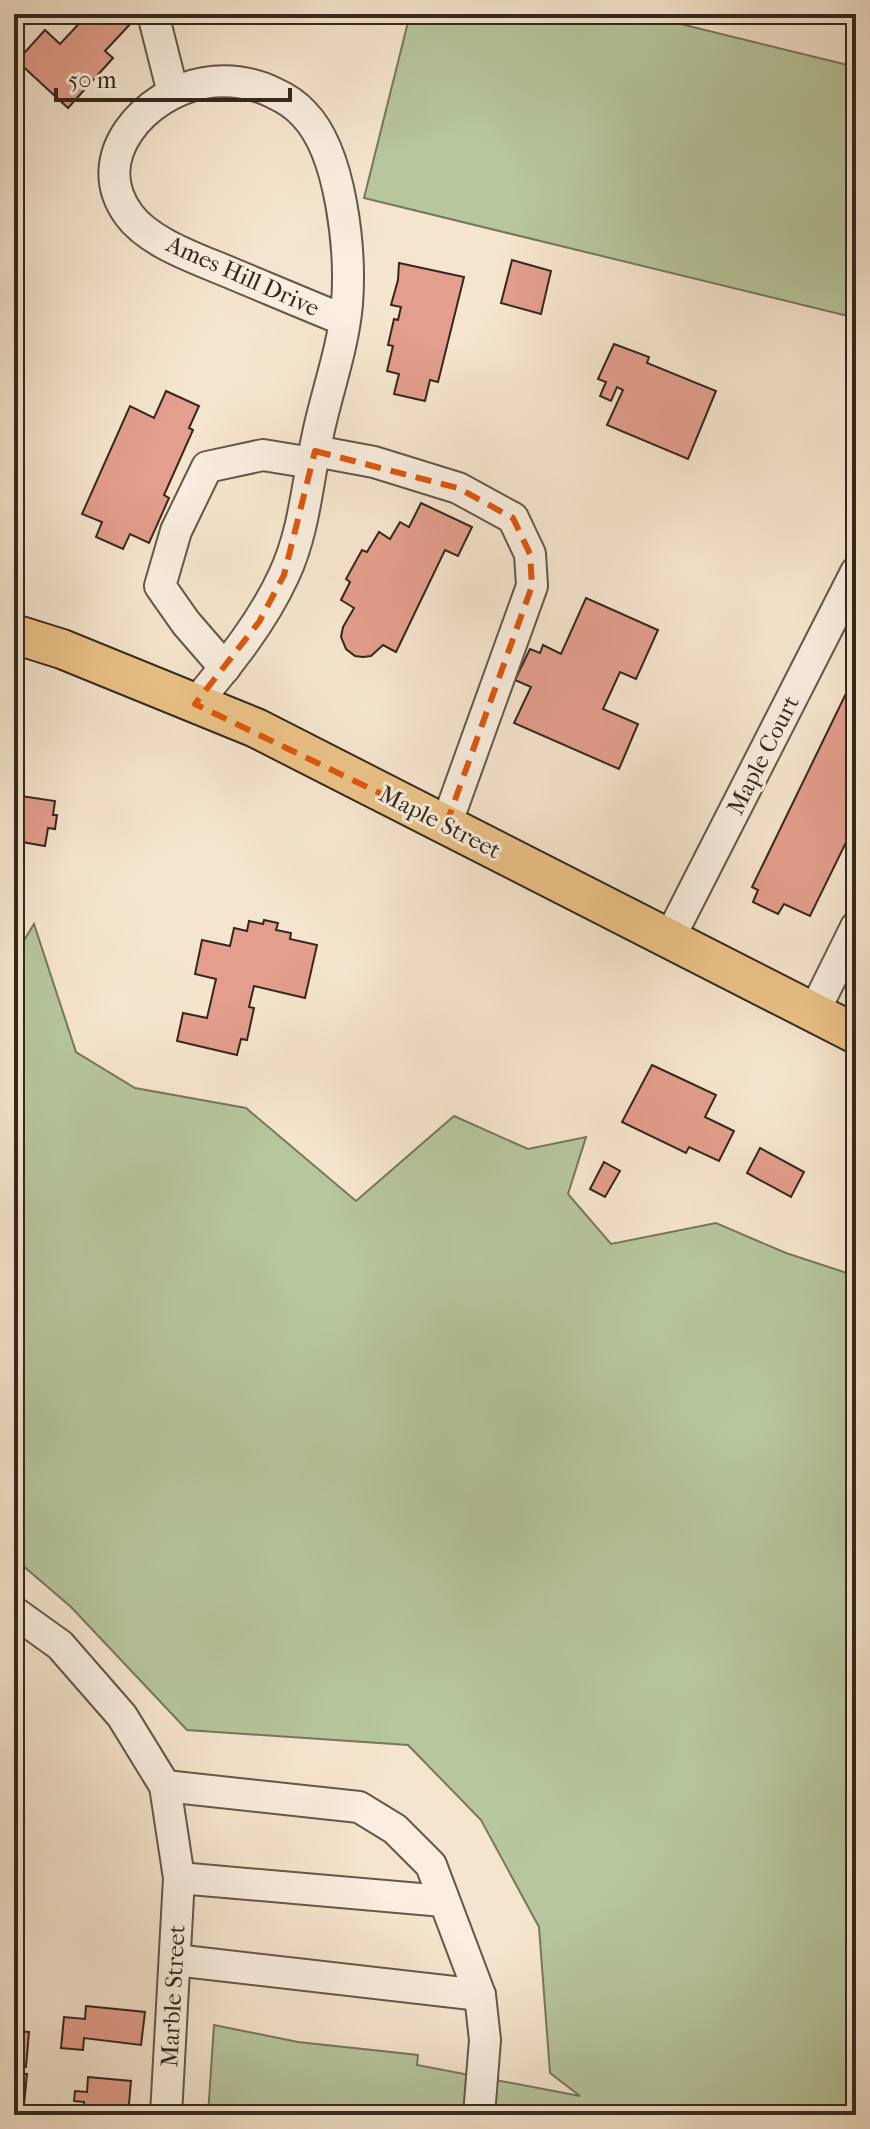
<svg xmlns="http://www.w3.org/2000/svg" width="870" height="2129" font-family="'IM FELL French Canon',serif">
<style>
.green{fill:#b7c69d;stroke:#76775d;stroke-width:2}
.building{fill:#e39e8d;stroke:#34281d;stroke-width:2}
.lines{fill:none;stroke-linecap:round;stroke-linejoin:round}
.minor-casing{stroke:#645749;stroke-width:34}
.major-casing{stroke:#34281d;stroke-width:42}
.minor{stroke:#f9eedf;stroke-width:30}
.major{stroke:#ebc287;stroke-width:38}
.marked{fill:none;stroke:#df570d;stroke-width:6;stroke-dasharray:16 10;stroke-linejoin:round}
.labels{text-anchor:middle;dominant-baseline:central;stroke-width:6;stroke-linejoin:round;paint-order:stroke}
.street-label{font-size:24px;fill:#34281d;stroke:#f9eedf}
</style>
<rect width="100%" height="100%" fill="#f6e5ce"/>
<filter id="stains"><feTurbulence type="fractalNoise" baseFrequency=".0025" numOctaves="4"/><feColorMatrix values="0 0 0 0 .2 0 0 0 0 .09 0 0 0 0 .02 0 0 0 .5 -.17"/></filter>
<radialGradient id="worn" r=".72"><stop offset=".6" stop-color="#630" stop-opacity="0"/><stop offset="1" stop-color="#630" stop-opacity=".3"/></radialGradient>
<g class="green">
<path d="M410,14H640L856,67V318L364,198Z"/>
<path d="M34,924L76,1052L135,1088L246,1108L356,1201L454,1116L528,1149L586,1137L568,1194L611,1244L716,1223L786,1253L856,1276V2115H208L214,2025L298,2042L418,2055L417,2065L580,2096L550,2073L539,1927L481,1820L408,1745L187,1730L71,1607L14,1558V957Z"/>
</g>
<g class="building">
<path d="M88,14H128L134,20L105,51L113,58L68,108L17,61L45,30L60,44Z"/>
<path d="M512,260L551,271L541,314L501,303Z"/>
<path d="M399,263L464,277L438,382L430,380L425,401L394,394L399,374L387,371L393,346L388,345L394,319L398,320L401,307L391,305L398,280Z"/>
<path d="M614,344L649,357L647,363L716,391L688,459L607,425L623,390L617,387L611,401L600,396L606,382L598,379Z"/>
<path d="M166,391L199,406L189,428L193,430L164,495L169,498L149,543L130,534L123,549L96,537L102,522L82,514L130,406L154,418Z"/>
<path d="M421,503L472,527L458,556L445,550L396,652L383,645L371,656L363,657L355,656L346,649L341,637L343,627L354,608L341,600L350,582L346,579L362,550L367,552L379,532L390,539L400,522L409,527Z"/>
<path d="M586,598L658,630L636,679L620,672L603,709L638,724L619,769L514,723L531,687L515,680L530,649L540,653L543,645L561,654Z"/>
<path d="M854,677L856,678V822L810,916L784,904L778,914L753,902L758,890L752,887Z"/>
<path d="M14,795L55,801L53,815H57L55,829L48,828L45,846L16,841L14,853Z"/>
<path d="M264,920L278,923L276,930L291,933L290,939L317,945L305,998L254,986L249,1007L254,1008L247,1040L241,1039L237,1055L177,1041L183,1013L207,1018L216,979L195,974L202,940L230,946L234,928L247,931L249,921L263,924Z"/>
<path d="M652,1065L716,1095L705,1117L734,1131L719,1161L689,1147L686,1153L622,1122Z"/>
<path d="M760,1148L804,1172L791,1197L747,1173Z"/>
<path d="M604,1162L620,1171L605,1197L590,1189Z"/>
<path d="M86,2006L145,2012L141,2045L84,2038L83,2050L61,2048L64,2017L85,2019Z"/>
<path d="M14,2031L29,2032L26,2067L14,2066Z"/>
<path d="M14,2073L27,2074L23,2115H14Z"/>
<path d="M88,2077L131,2081L128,2115H83L84,2102L74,2101L75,2091L87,2092Z"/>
</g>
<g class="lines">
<defs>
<g id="minor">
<path d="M153,14L173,93"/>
<path d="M315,451L374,462L458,488L513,518L530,554L532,586L446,825"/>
<path d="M225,668L186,623L160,586L176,531L207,467L263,455L312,463"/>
<path d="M195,704C229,663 262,623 284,575C305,530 307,482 318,434C327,391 343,349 347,304C351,252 342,153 304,114C296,105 285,98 274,93C253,82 227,79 204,83C146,93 86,157 129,215C151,245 204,261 238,276C274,291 309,306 344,320"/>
<path d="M669,939L856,572"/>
<path d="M814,1012L856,927"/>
<path d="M14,1612L60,1645L122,1716L165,1786L179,1878L166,2115"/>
<path d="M165,1786L359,1807L395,1829L431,1865L480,1995L175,1960"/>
<path d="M179,1878L443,1901"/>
<path d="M479,2115L485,2040L480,1995"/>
</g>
<path id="major" d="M14,634L62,649L256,728L856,1034"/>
</defs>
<use href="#minor" class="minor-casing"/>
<use href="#major" class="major-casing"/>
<use href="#minor" class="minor"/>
<use href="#major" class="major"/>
</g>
<path class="marked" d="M315,451L458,488L513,518L530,554L532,586L446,825L195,704L259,622L284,575Z"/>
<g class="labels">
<g class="street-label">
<text transform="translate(243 276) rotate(24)">Ames Hill Drive</text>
<text transform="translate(763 755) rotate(-63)">Maple Court</text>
<text transform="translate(440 822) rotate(27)">Maple Street</text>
<text transform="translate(173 1996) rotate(-87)">Marble Street</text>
</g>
</g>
<rect width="870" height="2129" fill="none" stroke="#f6e5ce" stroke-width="48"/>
<rect x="16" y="16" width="838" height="2097" fill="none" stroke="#34281d" stroke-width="4"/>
<rect x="24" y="24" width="822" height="2081" fill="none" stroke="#34281d" stroke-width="2"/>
<path d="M56 88v12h234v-12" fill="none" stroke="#34281d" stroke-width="4"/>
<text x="68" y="88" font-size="24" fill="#34281d" stroke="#f9eedf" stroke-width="6" paint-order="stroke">50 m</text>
<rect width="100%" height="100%" filter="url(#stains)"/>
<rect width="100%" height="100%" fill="url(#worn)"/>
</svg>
